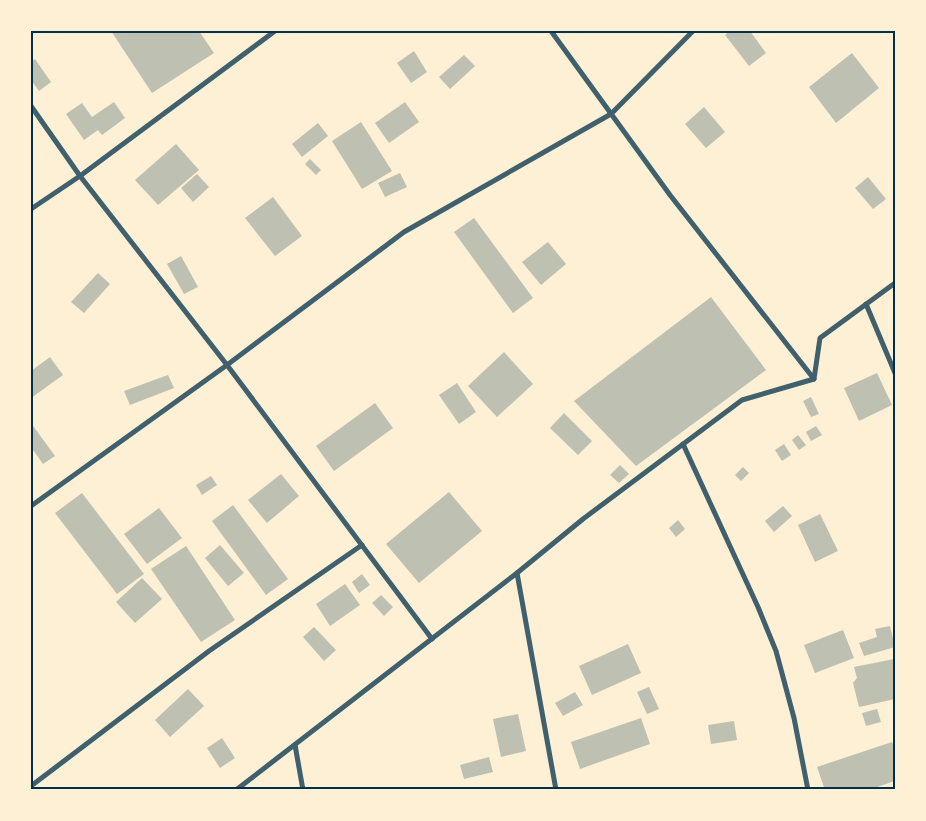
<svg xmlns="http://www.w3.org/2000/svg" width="926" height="821" font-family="Signika,sans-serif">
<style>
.building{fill:#bec0b2}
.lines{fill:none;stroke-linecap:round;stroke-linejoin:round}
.minor{stroke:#3f606c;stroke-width:5}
.neatline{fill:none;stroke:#003049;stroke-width:2}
</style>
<rect width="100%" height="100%" fill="#fdf0d5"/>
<g class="building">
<path d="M111,31H199L214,53L152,93Z"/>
<path d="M730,31H750L766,53L749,66L725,35Z"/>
<path d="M414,51L427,72L411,83L397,63Z"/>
<path d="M852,53L879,88L836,123L809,87Z"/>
<path d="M464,55L475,66L450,89L439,77Z"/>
<path d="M35,59L51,82L39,91L31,80V62Z"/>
<path d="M114,102L125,118L102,135L98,130L84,140L66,114L82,103L92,117Z"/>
<path d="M405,102L419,122L389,143L375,123Z"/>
<path d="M704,107L725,132L706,148L685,124Z"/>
<path d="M361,122L392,171L362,189L332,141Z"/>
<path d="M318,123L328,136L302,157L292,144Z"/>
<path d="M176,144L199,170L158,205L135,180Z"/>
<path d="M310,159L321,170L316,175L305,164Z"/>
<path d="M400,173L407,187L385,197L378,183Z"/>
<path d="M197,174L209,187L193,202L181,188Z"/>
<path d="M868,177L886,199L873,209L855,188Z"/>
<path d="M273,197L302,236L275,256L245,218Z"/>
<path d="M474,218L533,298L513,313L454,232Z"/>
<path d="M548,242L566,264L541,285L522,262Z"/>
<path d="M181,256L198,287L184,294L167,264Z"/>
<path d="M98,273L110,284L84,313L71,302Z"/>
<path d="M711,297L766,370L636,466L574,401Z"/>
<path d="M504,352L533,384L497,417L468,386Z"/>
<path d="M50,357L63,375L31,398V371Z"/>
<path d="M877,373L892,405L859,421L844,388Z"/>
<path d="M168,375L174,388L130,405L124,391Z"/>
<path d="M457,383L476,412L459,424L439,395Z"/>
<path d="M811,397L819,414L811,417L803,401Z"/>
<path d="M375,403L393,428L334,471L316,446Z"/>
<path d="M564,413L592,441L578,455L550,428Z"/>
<path d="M31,423L55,456L43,464L31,447Z"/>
<path d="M816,426L822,435L811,441L806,432Z"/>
<path d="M798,435L806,445L799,450L792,440Z"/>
<path d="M784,444L791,455L782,461L775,450Z"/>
<path d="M620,465L629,474L619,483L610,475Z"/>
<path d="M743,467L749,473L741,481L735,475Z"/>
<path d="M281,474L299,496L267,523L248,500Z"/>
<path d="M211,476L217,485L202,495L196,485Z"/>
<path d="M449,492L482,531L419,583L386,544Z"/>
<path d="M82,493L144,574L117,594L55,513Z"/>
<path d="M233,505L288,579L266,595L212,521Z"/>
<path d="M783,506L792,516L774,532L765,521Z"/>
<path d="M159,508L182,538L147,564L124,534Z"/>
<path d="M820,514L838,551L815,562L798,525Z"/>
<path d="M678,520L685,529L676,537L669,528Z"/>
<path d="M220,545L244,573L228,586L205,558Z"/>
<path d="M186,546L235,620L201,642L151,569Z"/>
<path d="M362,574L370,585L359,593L352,582Z"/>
<path d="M142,578L162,599L135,623L116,602Z"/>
<path d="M345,584L360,605L330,626L316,604Z"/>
<path d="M381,595L393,607L384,616L372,603Z"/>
<path d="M890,626L895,647L864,656L859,643L877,637L875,629Z"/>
<path d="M314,627L336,650L324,661L303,637Z"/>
<path d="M843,630L854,658L815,673L804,645Z"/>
<path d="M628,644L641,673L592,695L579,666Z"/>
<path d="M894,659L895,699L859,707L853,683L857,678L854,667Z"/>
<path d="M649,687L659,709L647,714L637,692Z"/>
<path d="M188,689L204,706L170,737L155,720Z"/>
<path d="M575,692L583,705L563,716L555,703Z"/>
<path d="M877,709L881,722L866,726L862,713Z"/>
<path d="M518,714L526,751L501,757L493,719Z"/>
<path d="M641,718L650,744L580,769L571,742Z"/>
<path d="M734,721L737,740L711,744L708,725Z"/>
<path d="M222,738L235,758L220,768L207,748Z"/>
<path d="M892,742L895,749V781L868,790H825L817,767Z"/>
<path d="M489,757L493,772L464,779L460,765Z"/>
</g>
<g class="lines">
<g class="minor">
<path d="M551,31L670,195L814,379"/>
<path d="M31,106L80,176L227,365L432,639"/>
<path d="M31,209L80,176L275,31"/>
<path d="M866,304L895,373"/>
<path d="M683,444L758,607L776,651L794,718L808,790"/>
<path d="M31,506L227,365L404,232L611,114L693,31"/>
<path d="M517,573L556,790"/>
<path d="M295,745L303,790"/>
<path d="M31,786L209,651L362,545"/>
<path d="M236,790L517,573L583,519L742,400L814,379L820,338L895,283"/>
</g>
</g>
<rect width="926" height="821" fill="none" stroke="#fdf0d5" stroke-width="65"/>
<rect x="32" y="32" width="862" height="756" class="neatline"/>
</svg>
